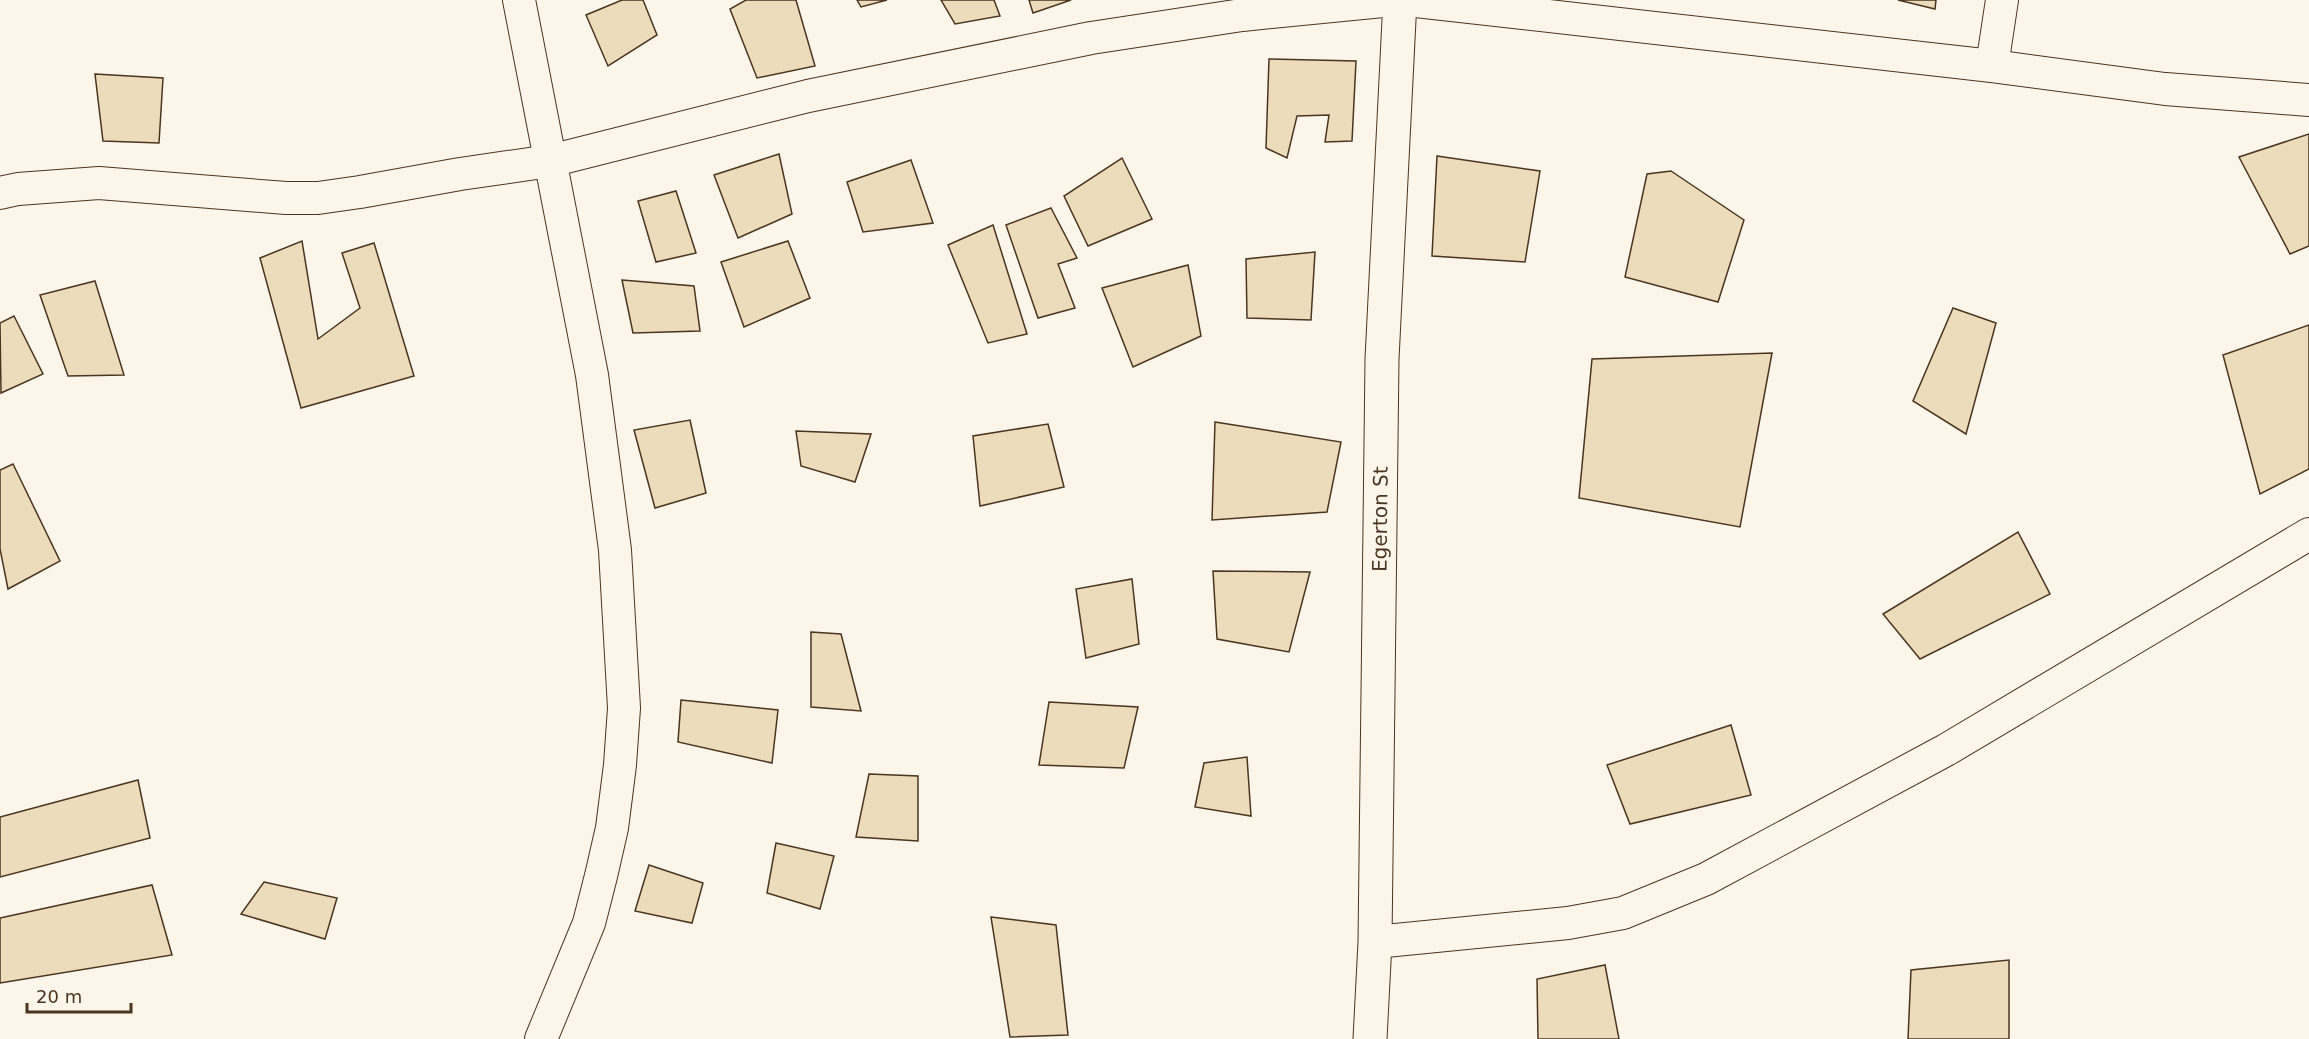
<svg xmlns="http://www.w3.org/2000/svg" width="2309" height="1039" font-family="'DejaVu Sans',sans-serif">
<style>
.building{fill:#ecdcbc;stroke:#4a3520;stroke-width:1.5}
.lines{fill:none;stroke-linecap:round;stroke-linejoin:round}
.street-casing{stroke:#4a3520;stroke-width:34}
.secondary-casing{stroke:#4a3520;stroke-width:35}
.street{stroke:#fbf6e9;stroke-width:32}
.secondary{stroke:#fbf6e9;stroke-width:33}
.labels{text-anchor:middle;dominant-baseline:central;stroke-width:4.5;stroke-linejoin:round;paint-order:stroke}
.street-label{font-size:20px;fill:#4a3520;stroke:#fbf6e9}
</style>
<rect width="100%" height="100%" fill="#fbf6e9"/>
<g class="building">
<path d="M622,0H643L657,35L608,66L586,15Z"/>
<path d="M746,0H796L815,66L757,78L730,9Z"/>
<path d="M857,0H887L861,7Z"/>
<path d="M941,0H994L1000,16L955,24Z"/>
<path d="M1029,0H1071L1033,13Z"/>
<path d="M1898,0H1936L1935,9Z"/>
<path d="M1269,59L1356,61L1352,141L1325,142L1329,115L1297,116L1287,158L1266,148Z"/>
<path d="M95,74L163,78L159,143L103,141Z"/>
<path d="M2309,134V246L2290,254L2239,157Z"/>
<path d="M779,154L792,214L738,238L714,175Z"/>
<path d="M1437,156L1540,171L1525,262L1432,256Z"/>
<path d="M1122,158L1152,219L1088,246L1064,196Z"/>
<path d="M911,160L933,223L863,232L847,182Z"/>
<path d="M1671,171L1744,220L1718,302L1625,277L1647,174Z"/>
<path d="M676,191L696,253L656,262L638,201Z"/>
<path d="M1051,208L1077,258L1058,264L1075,308L1038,318L1006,225Z"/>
<path d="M993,225L1027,334L988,343L948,245Z"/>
<path d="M302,241L318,339L360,308L342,253L374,243L414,376L301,408L260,258Z"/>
<path d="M788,241L810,298L744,327L721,262Z"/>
<path d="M1315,252L1311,320L1247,318L1246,259Z"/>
<path d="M1188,265L1201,336L1133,367L1102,288Z"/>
<path d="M622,280L694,286L700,331L633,333Z"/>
<path d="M95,281L124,375L68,376L40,295Z"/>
<path d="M1953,308L1996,323L1966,434L1913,401Z"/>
<path d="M14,316L43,374L1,393L0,323Z"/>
<path d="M2309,325V469L2260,494L2223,355Z"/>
<path d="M1772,353L1740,527L1579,498L1592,359Z"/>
<path d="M690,420L706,493L655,508L634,430Z"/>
<path d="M1215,422L1341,442L1327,512L1212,520Z"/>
<path d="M1048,424L1064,487L980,506L973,436Z"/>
<path d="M796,431L871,434L855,482L801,466Z"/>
<path d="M13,464L60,561L8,589L0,549V470Z"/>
<path d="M2018,532L2050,594L1920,659L1883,614Z"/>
<path d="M1213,571L1310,572L1289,652L1217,639Z"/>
<path d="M1132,579L1139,644L1086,658L1076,589Z"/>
<path d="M811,632L841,634L861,711L811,707Z"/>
<path d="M681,700L778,710L772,763L678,742Z"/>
<path d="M1049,702L1138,707L1124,768L1039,765Z"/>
<path d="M1731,725L1751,795L1630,824L1607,765Z"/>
<path d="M1247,757L1251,816L1195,807L1204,763Z"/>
<path d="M869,774L918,776V841L856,837Z"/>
<path d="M138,780L150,838L0,877V817Z"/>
<path d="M776,843L834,856L820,909L767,893Z"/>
<path d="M649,865L703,883L692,923L635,911Z"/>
<path d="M264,882L337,898L325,939L241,914Z"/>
<path d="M152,885L172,955L0,983V918Z"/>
<path d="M991,917L1056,925L1068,1035L1010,1037Z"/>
<path d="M2009,960V1039H1908L1911,970Z"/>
<path d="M1605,965L1619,1039H1538L1537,979Z"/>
</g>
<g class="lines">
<defs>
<g id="street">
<path d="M519,0L592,375L615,550L624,708L620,765L612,828L601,876L589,923L541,1039"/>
<path d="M1407,0L1992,66L2165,89L2309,100"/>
<path d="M1992,66L2002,0"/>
<path d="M0,193L18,189L99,183L286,198H318L360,192L460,174L550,161L808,96L1091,38L1242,15L1393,0"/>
<path d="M1375,942L1568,923L1623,913L1706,879L1946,750L2309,534"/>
</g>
<g id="secondary">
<path id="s1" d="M1370,1039L1375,942L1382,359L1400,0"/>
</g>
</defs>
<use href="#street" class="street-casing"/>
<use href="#secondary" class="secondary-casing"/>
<use href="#street" class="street"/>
<use href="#secondary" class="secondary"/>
</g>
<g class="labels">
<g class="street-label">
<text stroke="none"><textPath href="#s1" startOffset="520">Egerton St</textPath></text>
</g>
</g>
<path d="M27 1003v9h104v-9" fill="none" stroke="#4a3520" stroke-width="3"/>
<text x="36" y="1003" font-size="18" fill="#4a3520" stroke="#fbf6e9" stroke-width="4.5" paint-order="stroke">20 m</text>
</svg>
